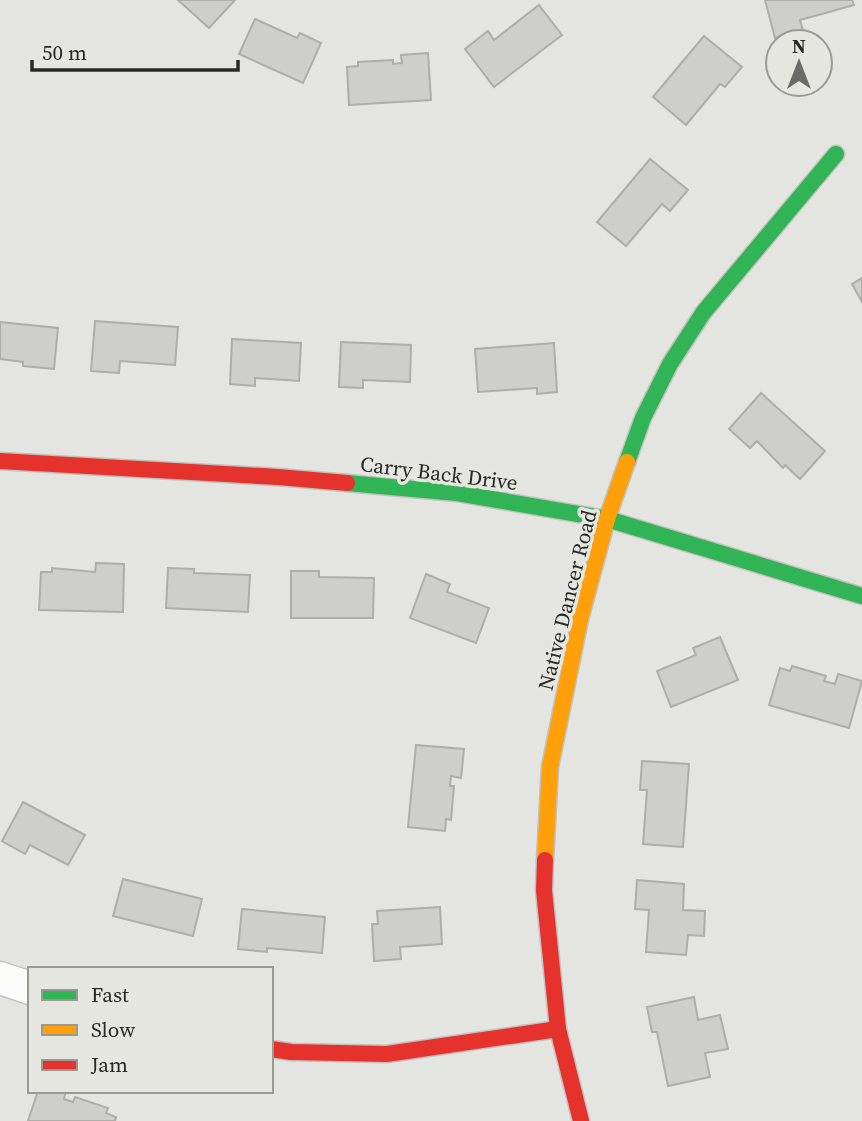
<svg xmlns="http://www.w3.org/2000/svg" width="862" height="1121" font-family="'Source Serif 4',serif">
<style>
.building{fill:#cececb;stroke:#adadab;stroke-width:2}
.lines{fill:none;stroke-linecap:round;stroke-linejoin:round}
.street-casing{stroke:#c1c1be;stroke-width:35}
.fast-casing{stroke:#c1c1be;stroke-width:19}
.slow-casing{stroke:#c1c1be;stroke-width:19}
.jam-casing{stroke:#c1c1be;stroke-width:19}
.street{stroke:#fbfbfa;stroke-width:32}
.fast{stroke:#30b455;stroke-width:16}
.slow{stroke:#ff9f0a;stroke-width:16}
.jam{stroke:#e5322d;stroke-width:16}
.labels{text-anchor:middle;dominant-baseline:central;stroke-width:7;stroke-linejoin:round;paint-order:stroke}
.street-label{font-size:21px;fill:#282826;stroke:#e5e6df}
</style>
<rect width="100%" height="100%" fill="#e4e5e0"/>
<g class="building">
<path d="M178,0H235L209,28Z"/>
<path d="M765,0H852L854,5L800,20L803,30L775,38Z"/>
<path d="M539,5L562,35L494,87L465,49L488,31L494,40Z"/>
<path d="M255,19L297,38L300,33L321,43L303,83L239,54Z"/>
<path d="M704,36L742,67L725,87L720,84L686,125L653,97Z"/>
<path d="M428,53L431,100L349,105L347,67L358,66V62L393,60V64L402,63L401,55Z"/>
<path d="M650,159L688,190L670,211L662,204L626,246L597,222Z"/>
<path d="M862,278V302L852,284Z"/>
<path d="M95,321L178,327L175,365L120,361L119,373L91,371Z"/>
<path d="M0,322L58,328L54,369L23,366V362L0,359Z"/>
<path d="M232,339L301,343L299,381L255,378V386L230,384Z"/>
<path d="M341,342L411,345L410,382L363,380V388L339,387Z"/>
<path d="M554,343L557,392L537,394V388L478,392L475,349Z"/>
<path d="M761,393L825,451L800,479L785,465L783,468L757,441L750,448L729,429Z"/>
<path d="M96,563L124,564L123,612L39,610L41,572H52V568L95,572Z"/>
<path d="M168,568L194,569V573L250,575L248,612L166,608Z"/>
<path d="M291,571H319V577L374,578L373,618H291Z"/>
<path d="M426,574L450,584L447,592L489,608L476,643L410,618Z"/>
<path d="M720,637L738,680L671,707L657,671L696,655L693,648Z"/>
<path d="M792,666L826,676L824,681L835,684L838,674L862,681L849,728L769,705L780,668L790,671Z"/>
<path d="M416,745L464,749L461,778L451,776L450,786H454L451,820L446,819L445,831L408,827Z"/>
<path d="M642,761L689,764L683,847L643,844L647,790H640Z"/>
<path d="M23,802L85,835L68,865L30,845L25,854L2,841Z"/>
<path d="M123,879L202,899L193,936L113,916Z"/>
<path d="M637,880L684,884L683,910L705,911L704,936L688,935L686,955L646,952L649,910L635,909Z"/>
<path d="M440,907L442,944L400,947L401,959L374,961L372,924H378L377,911Z"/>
<path d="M242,909L325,917L322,953L267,948V952L238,949Z"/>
<path d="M694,997L698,1020L720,1015L728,1049L705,1053L710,1077L668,1086L657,1032H652L647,1007Z"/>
<path d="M38,1091H66L64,1099L73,1102L75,1097L108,1108L106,1113L116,1117L115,1121H28Z"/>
</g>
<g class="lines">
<defs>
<path id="street" d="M0,978L30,988"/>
<g id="fast">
<path d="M627,462L643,418L670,364L703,313L836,154"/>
<path d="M347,483L457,493L607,519L862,596"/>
</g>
<path id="slow" d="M545,860L550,767L580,619L607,519L627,462"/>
<g id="jam">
<path d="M0,461L278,477L347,483"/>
<path d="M545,860L544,890L558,1029L581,1121"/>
<path d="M271,1049L291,1052L387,1054L558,1029"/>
</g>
</defs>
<use href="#street" class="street-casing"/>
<use href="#fast" class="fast-casing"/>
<use href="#slow" class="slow-casing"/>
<use href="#jam" class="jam-casing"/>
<use href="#street" class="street"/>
<use href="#fast" class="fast"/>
<use href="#slow" class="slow"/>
<use href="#jam" class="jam"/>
</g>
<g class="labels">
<g class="street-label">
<text transform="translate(439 473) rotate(7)">Carry Back Drive</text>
<text transform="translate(567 600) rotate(-76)">Native Dancer Road</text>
</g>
</g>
<rect x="28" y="967" width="245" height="126" fill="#e5e6df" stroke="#999a95" stroke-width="2"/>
<rect x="42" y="990" width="35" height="10" fill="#30b455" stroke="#999a95" stroke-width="2"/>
<text x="91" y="1002" font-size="21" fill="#282826">Fast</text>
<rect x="42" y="1025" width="35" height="10" fill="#ff9f0a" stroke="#999a95" stroke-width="2"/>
<text x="91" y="1037" font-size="21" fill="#282826">Slow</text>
<rect x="42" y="1060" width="35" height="10" fill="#e5322d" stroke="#999a95" stroke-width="2"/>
<text x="91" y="1072" font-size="21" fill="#282826">Jam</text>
<g transform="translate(799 63)"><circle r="33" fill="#e5e6df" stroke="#999a95" stroke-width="2"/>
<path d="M0-5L12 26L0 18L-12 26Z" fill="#6a6a67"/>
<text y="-10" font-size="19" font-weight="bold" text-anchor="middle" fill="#282826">N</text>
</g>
<path d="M32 60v10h206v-10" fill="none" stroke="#282826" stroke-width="3.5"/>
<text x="42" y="60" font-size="21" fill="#282826" stroke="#e5e6df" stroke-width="5" paint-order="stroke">50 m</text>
</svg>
